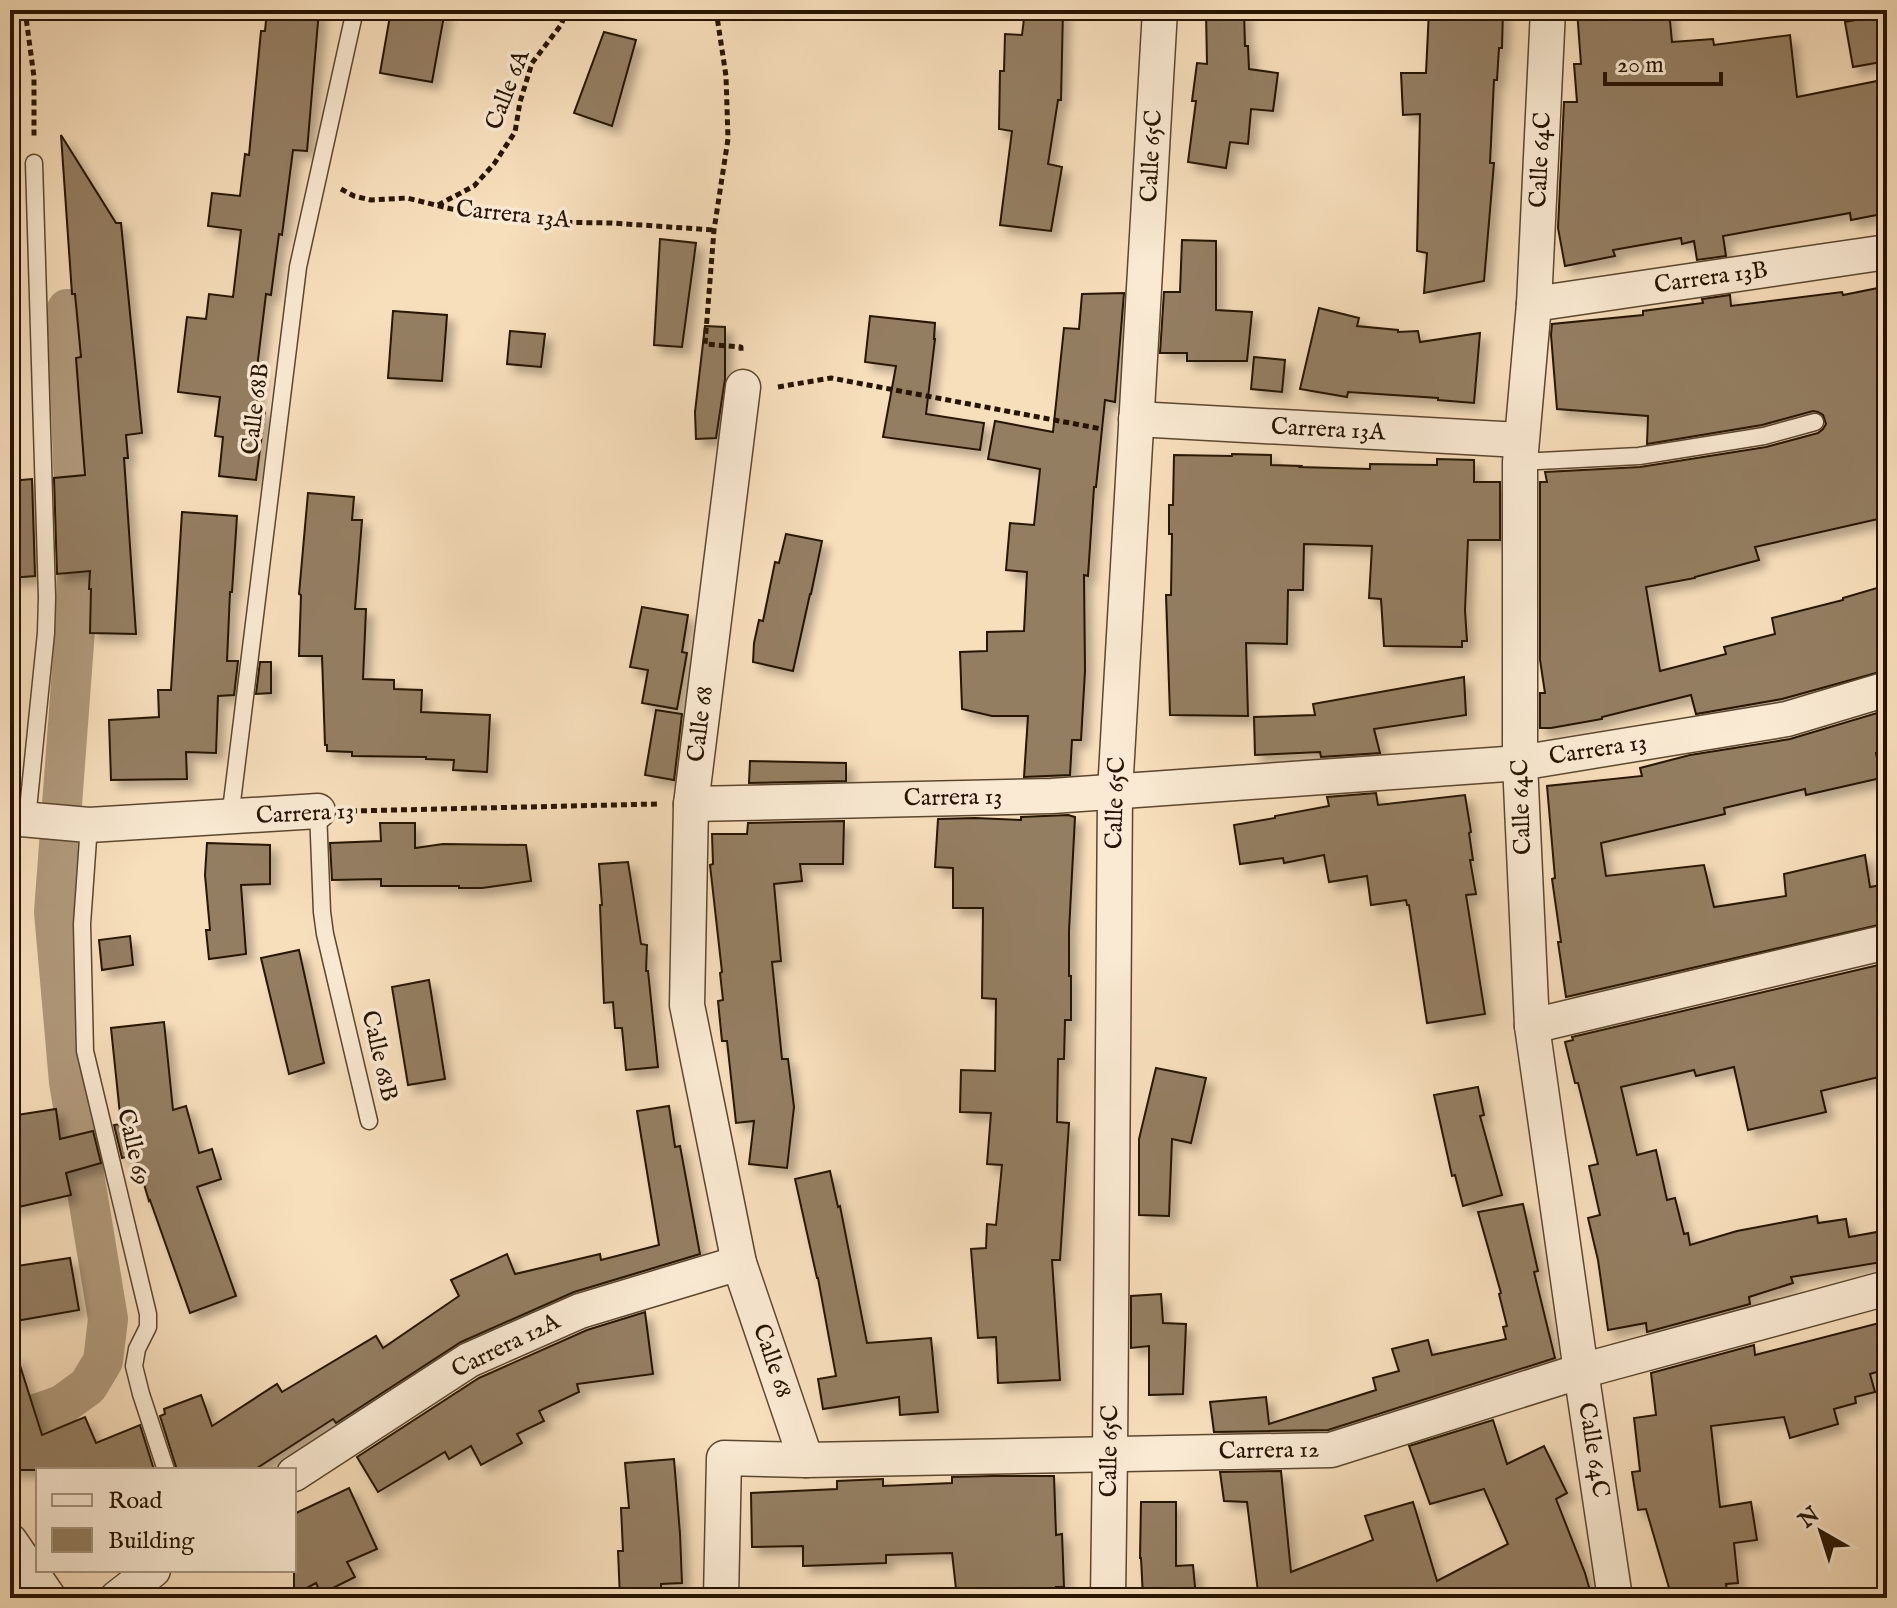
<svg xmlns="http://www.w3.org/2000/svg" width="1897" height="1608" font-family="'IM FELL English',serif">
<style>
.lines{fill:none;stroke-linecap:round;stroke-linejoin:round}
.canal{stroke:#b19a7c;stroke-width:40}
.building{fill:#947e62;stroke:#271400;stroke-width:2;filter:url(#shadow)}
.service-casing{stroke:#5b472f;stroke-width:19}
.minor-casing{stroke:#5b472f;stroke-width:37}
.path{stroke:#271400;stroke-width:5;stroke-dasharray:6 4;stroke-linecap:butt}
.service{stroke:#faead3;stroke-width:16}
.minor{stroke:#faead3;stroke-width:34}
.labels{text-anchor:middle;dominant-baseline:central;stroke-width:7;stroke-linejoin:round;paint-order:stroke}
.street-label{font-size:24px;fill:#271400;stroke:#faead3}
</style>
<defs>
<filter id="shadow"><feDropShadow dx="7" dy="7" stdDeviation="4" flood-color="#0004"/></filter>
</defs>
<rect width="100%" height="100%" fill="#f8dfbc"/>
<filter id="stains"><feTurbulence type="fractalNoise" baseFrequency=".0025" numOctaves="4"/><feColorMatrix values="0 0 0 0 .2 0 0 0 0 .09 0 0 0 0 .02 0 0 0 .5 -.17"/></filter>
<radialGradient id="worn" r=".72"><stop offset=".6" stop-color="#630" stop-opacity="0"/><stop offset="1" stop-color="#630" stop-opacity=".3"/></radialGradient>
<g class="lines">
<path class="canal" d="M10,1423L62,1405L88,1386L103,1361L108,1319L69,1082L54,912L75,630L77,563L67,309"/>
</g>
<g class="building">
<path d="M267,10H319L307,151L293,150L282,235L279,234L271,295L266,294L257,368H261L256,410L265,411L256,480L219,476L223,437L215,436L220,397L178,392L187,317L206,319L209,294L233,297L241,230L208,226L212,193L240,196L245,154L249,155L261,31H265Z"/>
<path d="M391,10H445L432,82L380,73Z"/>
<path d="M1025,10H1063L1061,100H1058L1048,164L1062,167L1051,231L1000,225L1012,131L999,129L1000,71H1004L1005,34L1022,35Z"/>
<path d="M1429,10H1503L1502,48H1499L1497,80H1494L1490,163H1494L1484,281L1424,293L1427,253L1417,251L1420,114L1403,115L1401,73H1426Z"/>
<path d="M1577,10H1669L1672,42L1713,39L1714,45L1790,35L1797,97L1877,81L1887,136V213L1851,220L1850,213L1723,236L1726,256L1697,260L1694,241L1682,244L1681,238L1613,250L1615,256L1565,266L1558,228L1564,102H1577L1574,64H1581Z"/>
<path d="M1244,11L1245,46H1248L1249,69L1278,73L1273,111L1251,109L1248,144L1230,142L1226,168L1188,162L1196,101H1192L1197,63L1207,64L1206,12Z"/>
<path d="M1887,14V61L1853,67L1845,22Z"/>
<path d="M604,32L636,40L612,126L574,113Z"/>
<path d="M61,135L116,223H121L142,433L126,435L128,458H124L136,634L90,633L91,589H89L90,571L57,574L54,478L85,475L76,358L81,357L75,294H72Z"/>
<path d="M660,239L696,243L682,347L654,345Z"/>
<path d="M1182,240L1216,241V310L1252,312L1247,361H1187V353H1160L1164,292H1180Z"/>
<path d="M1883,287L1884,291L1887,290V517L1755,547L1759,560L1695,577V578L1646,587L1660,671L1726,654L1724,647L1775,634L1772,618L1843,600V598L1887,585V670L1782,699L1696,714L1691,695L1602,717V719L1551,728H1540V693H1545L1540,660V482H1547L1545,472L1640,467L1766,447L1818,433L1823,429L1826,424L1823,415L1818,412L1813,411L1762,425L1647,444L1648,416L1557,409L1551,335L1552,324L1643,315V311L1703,303L1702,299L1730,295L1731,306L1842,292L1843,295Z"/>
<path d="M1124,293L1115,402L1105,400L1096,487H1094L1088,576L1084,575L1085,671L1081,740H1072L1070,775L1024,777L1028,716H992L962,709L960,652L987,651V632L1024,631L1027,572L1006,570L1010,523L1034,525L1040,469L988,459L995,421L1053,432L1064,328L1079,329L1082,294Z"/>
<path d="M1319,308L1359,318L1357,326L1398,330V332L1418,331L1420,342L1480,333L1474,403L1438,400V398L1348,392L1347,397L1300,389Z"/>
<path d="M393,311L447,315L442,381L388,378Z"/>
<path d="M870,316L935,323L934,339H935L926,414L984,423L980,450L883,437L896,366L865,362Z"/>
<path d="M705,326L725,327V379L716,438L696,439L695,412Z"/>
<path d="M510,331L545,334L541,367L507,364Z"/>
<path d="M1254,357L1285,360L1282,392L1251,389Z"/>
<path d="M1232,454L1271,455V465L1301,466L1300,467L1370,469V464L1437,465V459L1474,460V482H1500V540H1468L1465,610L1467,641H1462V647L1384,646L1381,599L1369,598L1372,546L1304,544L1303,590H1288L1287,644L1246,643L1248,716L1170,715L1166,595H1171L1172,534H1169V505H1173L1174,455L1232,456Z"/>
<path d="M32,479L35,576L10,578V481Z"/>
<path d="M308,493L354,497L352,520H362L355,609H366L363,679L394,680V689L422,690L421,712L490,715L487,772L453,770L454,760L426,759V757L352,756V752L327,751V745H325L322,656H299L301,595L299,594Z"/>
<path d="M182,512L237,516L232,592H230L227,661H238L234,695L218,696L216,753L186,752L187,779L111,780L109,720L159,717L158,690H171Z"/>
<path d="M786,534L822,541L811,594H810L793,671L753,662L754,643L759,620L763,621L775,562L779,563Z"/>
<path d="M642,607L688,615L682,652L687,653L677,709L642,703L648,670L630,667Z"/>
<path d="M260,662H271V693L256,694Z"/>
<path d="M1464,677L1466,715L1374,729L1380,753L1321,757L1320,752L1255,755L1254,717L1315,715L1313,704Z"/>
<path d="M656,710L682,714L674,780L645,775Z"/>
<path d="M1887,710V751L1876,753L1881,778L1806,795L1805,789L1724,808L1725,814L1601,843L1606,876L1704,865L1714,907L1786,896L1784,874L1865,855L1870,887L1887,884V923L1566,997L1558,942H1561L1552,879L1555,878L1547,786L1642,776L1640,768L1690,755L1790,739Z"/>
<path d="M750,761L846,763V781L749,783Z"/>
<path d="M1376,793L1378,805L1465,795L1471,832L1469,833L1473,860H1470L1476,894L1466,895L1485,1014L1427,1023L1409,905H1407L1406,900L1371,905L1367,876L1329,882L1324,855L1284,863L1283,858L1240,864L1234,825L1275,818V816L1329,806L1327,797Z"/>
<path d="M1068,815L1075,817L1069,931V976H1071V1020H1065L1064,1059H1058L1057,1122L1069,1123L1060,1260H1052L1060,1380L998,1383L996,1337L978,1338L971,1249L986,1248L987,1224L996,1225L1002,1165L987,1164L991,1113L960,1112L961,1070L995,1071L996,999L982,998L983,908H953V868L935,867L938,819L975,818L1021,820V817Z"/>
<path d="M844,821L843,864H800L802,881L774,884L781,961L772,962L782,1059H788L794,1107L787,1168L749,1164L754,1121L736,1123L727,1041H722L718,1001L723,1000L720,973L722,972L710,865L713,864L712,834H747L748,823Z"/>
<path d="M380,823H415V848L443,844L526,845L531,881L482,888H459V886H381V879L332,880L330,843L381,841Z"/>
<path d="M207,843L270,845V884L241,885L246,954L209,959L206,930H210L205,875Z"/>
<path d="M628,862L641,944L647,945L646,971H648L658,1067L626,1070L622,1028H615L613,1002L604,1003L600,905H602L599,864Z"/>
<path d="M130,936L133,965L102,970L99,940Z"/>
<path d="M299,950L324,1063L289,1074L261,958Z"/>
<path d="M1887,963V1075L1821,1091L1826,1112L1748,1130L1734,1067L1696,1076L1694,1070L1621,1087L1637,1155L1656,1150L1667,1200L1675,1198L1684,1234L1688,1233L1690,1245L1737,1231L1817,1216L1818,1223L1846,1219L1849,1237L1877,1232L1882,1262L1791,1277L1793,1283L1749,1297L1750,1304L1647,1332L1646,1323L1608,1330L1598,1260L1588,1218L1600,1215L1589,1166L1598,1164L1578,1083H1575L1565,1042L1573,1040L1572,1037Z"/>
<path d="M429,980L445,1079L408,1085L392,987Z"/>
<path d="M164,1022L173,1110L186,1106L199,1153L212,1149L221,1179L197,1187L236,1296L190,1313L150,1200L149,1201L135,1154L122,1158L114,1125L121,1124L111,1028Z"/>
<path d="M1156,1068L1206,1078L1191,1143L1172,1139L1169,1216L1139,1215V1139Z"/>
<path d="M1478,1087L1484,1115L1480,1116L1502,1195L1463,1206L1455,1175L1452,1176L1434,1095Z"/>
<path d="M669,1106L675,1147L680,1146L700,1254L574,1292L461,1342L336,1423L333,1419L254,1470H177L160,1416L165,1414L164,1409L201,1395L212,1426L277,1384L282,1392L376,1336L383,1348L459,1296L451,1280L507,1254L515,1274L600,1254L601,1260L659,1245L637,1111Z"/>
<path d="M56,1109L60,1139L93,1131L101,1163L66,1173L71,1195L10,1209V1116Z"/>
<path d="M830,1171L838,1207L840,1206L867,1343L931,1338L938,1412L900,1415L899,1397L823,1409L818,1379L836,1376L818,1278H817L795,1179Z"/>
<path d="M1523,1204L1538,1271L1534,1272L1555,1358L1328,1430L1214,1432L1210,1402L1266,1397L1269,1424L1376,1390L1373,1378L1399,1371L1392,1349L1428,1340L1432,1355L1506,1339L1503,1327L1507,1326L1499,1294L1501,1293L1478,1212Z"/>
<path d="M70,1258L79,1310L10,1322V1267Z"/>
<path d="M1161,1294L1163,1323L1186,1324L1183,1394L1149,1395V1346L1131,1348V1296Z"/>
<path d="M645,1312L653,1374L577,1384L579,1392L539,1411L544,1421L517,1434L522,1443L481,1465L471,1446L449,1459L445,1452L378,1492L357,1457L479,1378L587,1330Z"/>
<path d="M1887,1321V1369L1870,1374L1875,1392L1855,1397L1856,1403L1834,1409L1838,1424L1790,1438L1784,1417L1711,1426L1720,1507L1751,1502L1757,1540L1734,1543L1738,1583L1726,1584L1728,1598H1672L1646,1509L1638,1510L1632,1472L1640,1471L1634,1418L1656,1415L1651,1373L1754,1345L1755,1355Z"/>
<path d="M17,1356L42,1435L85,1417L96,1443L140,1425L154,1470H10V1357Z"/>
<path d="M1493,1420L1507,1464L1544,1446L1567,1493L1556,1499L1585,1573L1592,1598H1293L1291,1588L1258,1592L1247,1502L1224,1501L1220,1472L1281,1471L1291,1572L1373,1540L1365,1516L1413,1502L1437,1581L1508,1544L1484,1489L1430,1504L1409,1446Z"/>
<path d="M674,1459L680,1534L682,1583L661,1584V1598H620L618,1551H623L621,1508H629L625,1463Z"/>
<path d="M993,1476H1054L1056,1535L1062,1534L1064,1587H1056L1057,1598H957L952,1553L886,1555V1563L803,1566V1546L752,1547L751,1493L837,1489V1481L883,1479V1486L952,1483V1477Z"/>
<path d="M349,1488L377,1549L347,1562L355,1577L321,1594L316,1583L294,1595V1514Z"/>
<path d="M1141,1502H1176V1566L1193,1565L1196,1598H1143L1141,1558H1140Z"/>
</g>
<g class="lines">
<defs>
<g id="service">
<path d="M1520,462L1639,456L1764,436L1815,422"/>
<path d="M318,811L322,912L325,934L369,1121"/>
<path d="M230,818L298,267L355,10"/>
<path d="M27,819L46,633L47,597L34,163"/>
<path d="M89,825L82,924L85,1051L148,1314V1327L137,1349L134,1366L141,1394L166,1470"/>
</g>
<g id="minor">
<path d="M1548,10L1534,304L1520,462V763L1532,1026L1581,1371L1615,1598"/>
<path d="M1534,304L1887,252"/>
<path d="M743,387L691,804L687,1005L739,1263L806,1460"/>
<path d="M1136,419L1520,440"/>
<path d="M691,804L1052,796L1520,763L1787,719L1887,689"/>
<path d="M10,818L89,825L318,811"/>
<path d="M1532,1026L1887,942"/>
<path d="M294,1474L469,1360L580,1311L739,1263"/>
<path d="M10,1541L49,1598"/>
<path d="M117,1598L153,1570"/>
<path d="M721,1598L724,1458L806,1460L1331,1450L1581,1371L1887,1288"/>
<path d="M1108,1598L1110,1453L1115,792L1160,10"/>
</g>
</defs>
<use href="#service" class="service-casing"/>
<use href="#minor" class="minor-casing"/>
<g class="path">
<path d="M25,10L34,77V137"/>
<path d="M716,10L726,76L728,139L714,230L705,344L741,347V353"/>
<path d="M341,189L354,196L371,200L407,198L468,213L542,222L612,223L714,230"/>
<path d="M438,205L474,186L494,164L515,132L520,102L532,63L561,25L567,10"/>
<path d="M778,387L831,378L1102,429"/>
<path d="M351,811L657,804"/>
</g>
<use href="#service" class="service"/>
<use href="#minor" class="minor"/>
</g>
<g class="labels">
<g class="street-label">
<text transform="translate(508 90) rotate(-69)">Calle 6A</text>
<text transform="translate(1152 156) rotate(-87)">Calle 65C</text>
<text transform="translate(1541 160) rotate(-87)">Calle 64C</text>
<text transform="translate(513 215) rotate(6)">Carrera 13A</text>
<text transform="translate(1711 278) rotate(-8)">Carrera 13B</text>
<text transform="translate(256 409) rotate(-83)">Calle 68B</text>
<text transform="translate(1328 430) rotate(3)">Carrera 13A</text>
<text transform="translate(701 724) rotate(-83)">Calle 68</text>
<text transform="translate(1598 750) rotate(-9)">Carrera 13</text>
<text transform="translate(953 798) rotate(-1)">Carrera 13</text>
<text transform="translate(1116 803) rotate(-88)">Calle 65C</text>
<text transform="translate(1522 807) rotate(-92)">Calle 64C</text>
<text transform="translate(305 814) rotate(-3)">Carrera 13</text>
<text transform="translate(379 1056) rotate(77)">Calle 68B</text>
<text transform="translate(133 1147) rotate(77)">Calle 69</text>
<text transform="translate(506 1346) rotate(-26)">Carrera 12A</text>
<text transform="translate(772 1361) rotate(71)">Calle 68</text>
<text transform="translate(1593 1450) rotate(81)">Calle 64C</text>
<text transform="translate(1110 1451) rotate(-89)">Calle 65C</text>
<text transform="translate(1269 1451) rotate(-1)">Carrera 12</text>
</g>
</g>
<rect width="1897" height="1608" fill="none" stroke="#f8dfbc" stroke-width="40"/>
<rect x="12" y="12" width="1873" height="1584" fill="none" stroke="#271400" stroke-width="4"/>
<rect x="20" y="20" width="1857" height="1568" fill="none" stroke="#271400" stroke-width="2"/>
<rect x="36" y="1468" width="260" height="104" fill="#faead3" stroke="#a6947f" stroke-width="2"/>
<rect x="52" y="1494" width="40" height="12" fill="#faead3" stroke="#a6947f" stroke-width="2"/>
<text x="108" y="1508" font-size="24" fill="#271400">Road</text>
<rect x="52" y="1528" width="40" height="24" fill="#947e62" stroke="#a6947f" stroke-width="2"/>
<text x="108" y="1548" font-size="24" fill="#271400">Building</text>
<g transform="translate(1821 1532) rotate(321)" stroke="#faead3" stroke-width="6" paint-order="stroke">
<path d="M0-6L14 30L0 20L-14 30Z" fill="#271400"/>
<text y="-12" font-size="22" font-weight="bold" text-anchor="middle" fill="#271400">N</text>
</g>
<path d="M1605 72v12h116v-12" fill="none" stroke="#271400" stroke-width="4"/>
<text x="1617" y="72" font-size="24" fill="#271400" stroke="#faead3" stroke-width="6" paint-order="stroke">20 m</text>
<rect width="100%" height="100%" filter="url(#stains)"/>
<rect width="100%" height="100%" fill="url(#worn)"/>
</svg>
